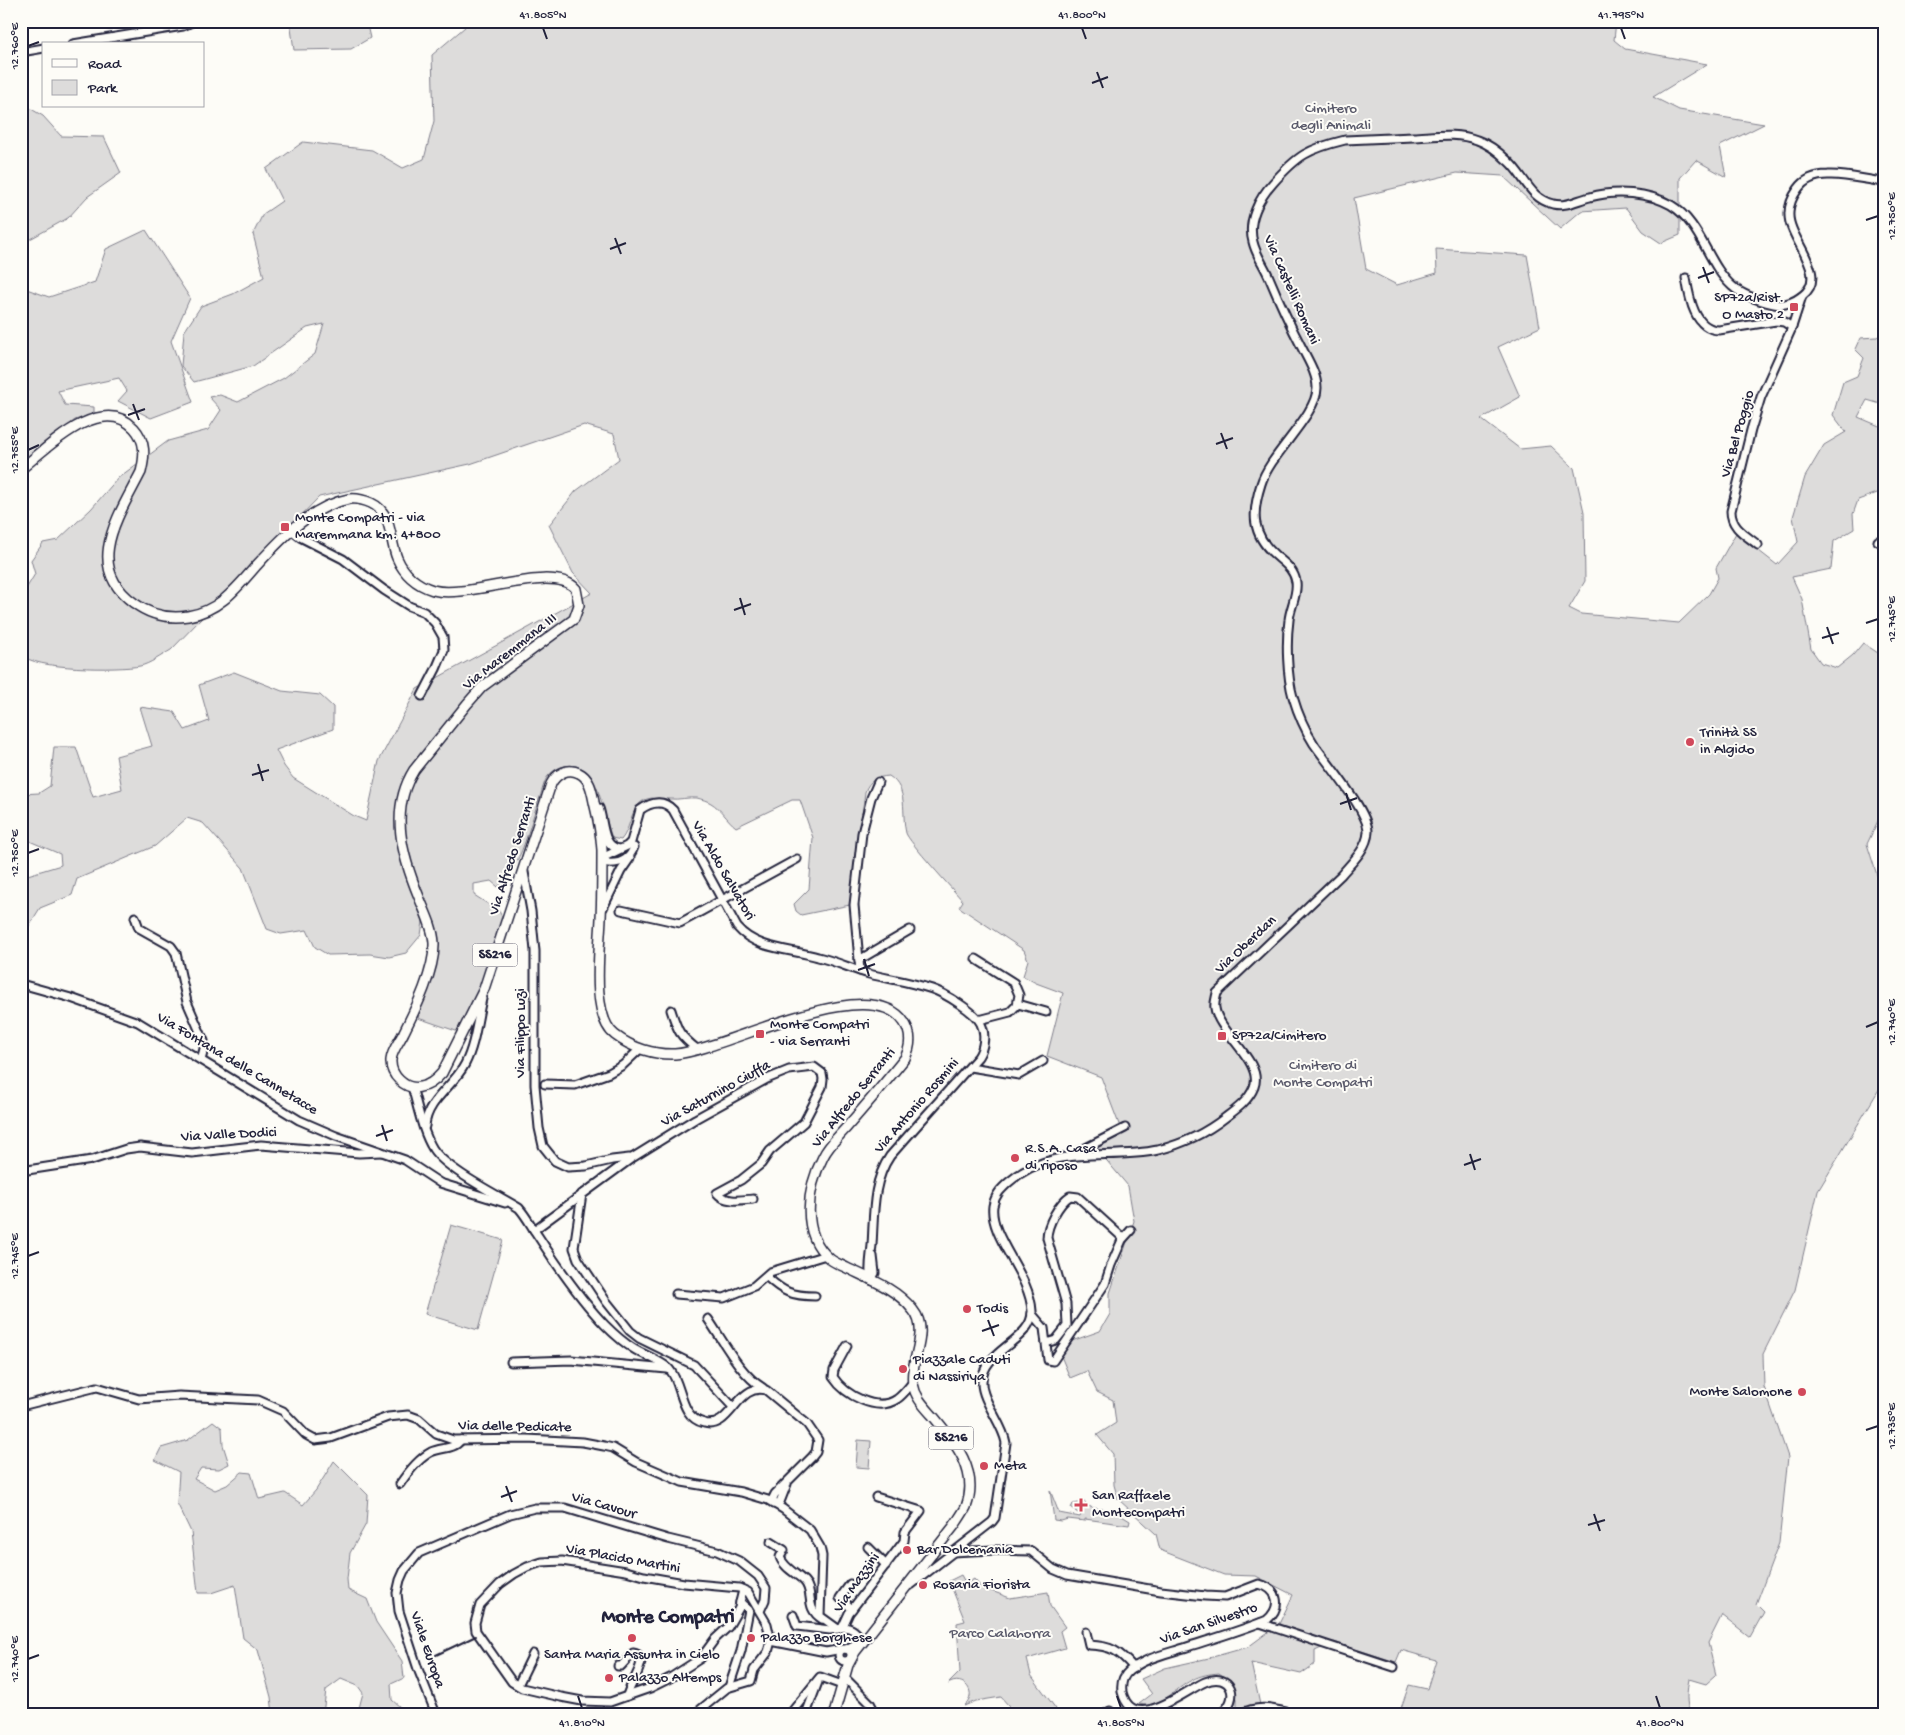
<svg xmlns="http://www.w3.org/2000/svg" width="1905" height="1735" font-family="'Gochi Hand',sans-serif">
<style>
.green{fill:#dddcdb;stroke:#807f8b}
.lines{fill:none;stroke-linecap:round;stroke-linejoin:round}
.stream{stroke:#787885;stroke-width:2}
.minor-casing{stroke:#22223b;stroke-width:11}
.major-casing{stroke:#22223b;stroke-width:12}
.minor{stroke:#fdfcf7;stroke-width:7}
.major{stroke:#fdfcf7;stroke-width:9}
.rail{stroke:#22223b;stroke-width:2}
.ticks{fill:none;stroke:#22223b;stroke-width:2}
.poi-dot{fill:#d1495b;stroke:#fdfcf7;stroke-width:2}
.labels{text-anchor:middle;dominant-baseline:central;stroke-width:4;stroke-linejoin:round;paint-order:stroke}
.shield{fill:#fdfcf7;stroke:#646373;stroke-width:1}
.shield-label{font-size:14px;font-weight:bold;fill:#22223b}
.park-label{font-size:15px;fill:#5a5a6b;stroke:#fdfcf7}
.street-label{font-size:15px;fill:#22223b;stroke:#fdfcf7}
.poi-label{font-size:15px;fill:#22223b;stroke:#fdfcf7;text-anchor:start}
.district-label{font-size:20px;font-weight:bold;fill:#22223b;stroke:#fdfcf7}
.neatline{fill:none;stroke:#22223b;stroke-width:2}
.ticks-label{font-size:12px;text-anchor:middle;fill:#22223b}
</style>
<rect width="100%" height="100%" fill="#fdfcf7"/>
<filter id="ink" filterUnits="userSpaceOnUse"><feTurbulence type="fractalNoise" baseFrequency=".02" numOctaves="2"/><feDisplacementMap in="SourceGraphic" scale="10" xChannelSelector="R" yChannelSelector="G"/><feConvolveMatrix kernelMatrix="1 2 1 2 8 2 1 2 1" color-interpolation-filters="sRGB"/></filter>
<g filter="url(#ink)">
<g class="green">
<path d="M290,21H366L370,38L351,49L294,50Z"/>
<path d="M460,21H1616L1614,40L1625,49L1707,64L1653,97L1679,110L1764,124L1720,146L1726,177L1696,160L1680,178V235L1661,243L1643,231L1626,208L1581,211L1560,229L1503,176L1457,173L1354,198L1366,269L1397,285L1437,273L1436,249L1527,255L1540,327L1498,347L1520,397L1481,419L1520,449L1551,446L1574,468L1584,512L1585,581L1569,608L1581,614L1679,623L1709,594L1718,578L1716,568L1736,533L1777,565L1798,542L1793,517L1805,477L1824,445L1846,432L1833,415L1843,382L1857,376L1864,358L1855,349L1860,338L1877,337L1884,332V405L1867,400L1858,417L1884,428V494L1880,492L1858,500L1853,514L1854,529L1834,541L1831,569L1792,577L1802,599L1811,649L1821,663L1837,668L1853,655L1863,643L1884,657V808L1867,844L1884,897V1081L1818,1191L1795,1290L1763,1354L1764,1387L1788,1457L1779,1543L1756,1604L1764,1612L1750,1637L1722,1615L1708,1643L1716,1675L1706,1684L1689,1679C1687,1690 1685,1705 1691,1714H1399L1409,1685L1427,1689L1436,1660L1401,1650L1396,1662L1334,1642L1315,1651V1664L1301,1674L1251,1663L1262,1714H1237V1699L1233,1683L1219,1673C1209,1674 1201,1675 1192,1680C1174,1689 1161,1709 1139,1704L1152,1694L1141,1679L1165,1668L1209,1658L1248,1647L1279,1624L1293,1595L1256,1576L1224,1575L1160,1550L1156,1534L1118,1499L1114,1485L1113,1454L1097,1435L1116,1423L1113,1400L1097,1392L1087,1371L1070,1378L1061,1356L1069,1342L1100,1331L1110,1314V1293L1134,1221L1128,1186L1097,1149L1120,1127L1101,1077L1047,1056L1063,993L1036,983L1023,976L1028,960L1024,950L959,907L963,901C954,891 908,841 906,833C901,812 909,789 889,776C877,777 869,780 865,792L850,905L801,915L796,911L794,904L809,889L813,838L800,800H792L736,827C727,820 721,809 711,803C708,801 701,799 697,798C688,797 679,800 670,799C660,799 649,795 640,803C630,812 630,830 621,840L612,838C606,821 601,794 593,779C583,762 561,761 548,776C544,781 542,791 540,797C528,828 523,864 498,887L491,881L474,884V895L499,911L503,919L479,992L459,1032L418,1018L435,963L425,909L421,935L406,953L389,957L370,954L328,955L315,947L307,930L281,934L267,929L243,868L203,823L187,818L155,846L77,879L72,895L40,908L27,929L21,930V877L61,865L60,854L27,840L21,832V794L39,793L50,786L54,747H76L93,797L122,789L116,756L152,746L140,707L174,712L185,730L209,721L199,685L234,672L282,691L320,695L333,707V729L276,750L284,766L293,778L354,816L366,821L379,761L417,689L592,593L573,573L549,525L576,491L619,459L614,434L584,425L470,464L319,497L171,650C162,655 150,664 140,666C119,670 32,670 21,654V597L35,574L31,560L43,543L58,540L91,509L118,478L168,441L208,430L221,410L209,397L220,395L238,402L284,378L315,354L324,324L307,328L253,366L194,382L181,366L184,332L201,306L233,294L264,277L253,234L263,214L282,201L266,169L303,142L372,150L403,168L424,159L434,121L432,55L465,27Z"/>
<path d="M21,103L43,116L61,136L104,137L121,173L87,197L68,218L21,244Z"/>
<path d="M146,230L190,298L171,341L193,402L151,418L118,401L127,391L119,378L58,391L65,405L94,407V414L75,420L21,463V287L49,297L95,282L106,249Z"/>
<path d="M451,1225L503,1240L478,1330L425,1314Z"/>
<path d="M213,1421L222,1428L223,1445L229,1464L219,1469L201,1468L194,1479L215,1490L227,1485L242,1472L251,1473L259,1499L285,1493L303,1505L316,1490L334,1461L368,1495L366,1524L350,1553L347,1579L348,1590L367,1599L376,1622L402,1661L404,1678L391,1684L392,1700L408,1714H351L359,1708L363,1693L358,1686L341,1679L326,1690L323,1714H273L271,1697L258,1650L243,1638L235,1585L211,1593H198L191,1532L177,1503L179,1472L155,1460L161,1448L188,1440Z"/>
<path d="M858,1440L871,1441L869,1468L856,1467Z"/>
<path d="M1050,1490L1059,1513L1080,1517L1081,1514L1078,1513L1071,1508L1073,1504L1085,1502L1086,1505L1093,1508L1112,1510L1130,1521L1129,1525L1085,1519V1521L1068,1519L1061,1521L1054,1520Z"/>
<path d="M961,1575L966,1584L974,1579L981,1587L1010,1598L1048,1592L1050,1606L1065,1627L1060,1631L1065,1648L1027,1659L1031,1675L1056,1709L1052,1714H1016L1001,1697L976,1701L964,1706C979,1694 964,1674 948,1684L960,1672L957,1623L965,1621L949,1581Z"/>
</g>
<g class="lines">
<path class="stream" d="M1227,1713L1229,1714"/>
<defs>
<g id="minor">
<path d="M73,44L183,26L194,21"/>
<path d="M21,52L44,48"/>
<path d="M1686,278C1689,296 1694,330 1719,330L1776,321L1784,322L1792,327"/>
<path d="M291,530L300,537L343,559L384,590L409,606L424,612L435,623L443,637L444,650L436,669L422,696"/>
<path d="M1878,541L1884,544"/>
<path d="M1758,545C1746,535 1731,528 1731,511L1751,430L1761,397L1791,330L1802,296"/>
<path d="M599,808C604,822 602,846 619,849"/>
<path d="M634,847C630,859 620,864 608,863L602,858L627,846L631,842L640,810C651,802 663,799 673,810L737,927C756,950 792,949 818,957C835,961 852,969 869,974C890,979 911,982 932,989C944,993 976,1012 981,1024C986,1034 984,1048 978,1057L890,1156C872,1182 874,1215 872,1245C871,1257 868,1269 871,1280"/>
<path d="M524,872L531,911L535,951V1085L539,1128L543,1146L555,1161L568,1167L586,1166L612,1160L629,1158"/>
<path d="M603,908L621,871L630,858"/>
<path d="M621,910L680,923L797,859"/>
<path d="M135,917L139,928L171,946L176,953L187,1002L204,1041V1049L201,1060"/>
<path d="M976,959L1014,983L1019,995L1017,1005L1010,1012L979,1020"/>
<path d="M859,960L910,930"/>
<path d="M860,971L854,905L862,833L871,798L878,782"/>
<path d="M21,984L71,998L138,1022L299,1120L336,1136L405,1160L440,1183L505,1203"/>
<path d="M1018,1004L1046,1012"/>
<path d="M671,1010C678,1032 679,1035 698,1050"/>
<path d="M970,1067L1019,1075L1043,1061"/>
<path d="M545,1084L575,1085L609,1073L623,1065L640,1049"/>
<path d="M412,1087C418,1107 422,1131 433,1149C447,1170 496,1194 519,1208C527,1217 531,1226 538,1236C558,1267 580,1299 605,1325C613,1333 624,1343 634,1349C644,1355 664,1362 670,1370C683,1385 679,1417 704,1423C731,1431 737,1382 766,1390L807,1424L818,1440L816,1452L812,1457L775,1494L773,1498L774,1504L780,1502L787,1484"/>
<path d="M425,1126C427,1100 454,1086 465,1064C475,1045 477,1020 482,999"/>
<path d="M1072,1155L1125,1128"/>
<path d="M21,1171L92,1160L126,1149L140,1147L192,1153L261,1145L359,1153L381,1152"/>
<path d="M582,1194L574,1248L578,1259L606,1301L630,1331L639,1338L694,1365L733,1407"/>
<path d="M534,1230L632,1158L695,1119L767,1079L789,1070L814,1067L822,1073L823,1079L822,1087L804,1122L770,1151L761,1164L741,1180L717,1193C725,1203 742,1200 753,1199"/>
<path d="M767,1277C783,1292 792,1296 815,1296"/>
<path d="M871,1280L875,1273L873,1256"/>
<path d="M676,1294L724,1298L754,1286L770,1272L826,1255"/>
<path d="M1032,1314L1044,1328L1048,1360L1053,1361L1105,1284L1111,1265L1122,1240L1131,1230"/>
<path d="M708,1319C724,1342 739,1373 763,1388"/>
<path d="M1046,1343L1056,1340L1067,1326L1066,1304L1047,1238C1047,1225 1059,1203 1070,1196L1078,1197L1123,1238"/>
<path d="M847,1346L834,1370L833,1377C845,1395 877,1413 897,1399C903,1395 908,1388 913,1382"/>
<path d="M511,1362L571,1360L667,1369"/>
<path d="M21,1406L97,1387L139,1399L179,1396L258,1400L283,1411L306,1435L315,1440L331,1438L388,1417L408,1415L419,1419L436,1434L453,1440L527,1439L583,1442L604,1446L613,1448L636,1462L682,1482L741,1492L768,1500L783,1509L810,1530L820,1547L822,1556L820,1616L838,1629C850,1624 856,1632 863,1640L846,1649"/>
<path d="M400,1484C408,1472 418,1459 431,1452C442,1447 453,1450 461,1440"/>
<path d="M771,1542L784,1550L780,1557C783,1567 797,1574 804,1581C815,1592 804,1608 822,1619"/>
<path d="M868,1547L886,1565"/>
<path d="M952,1552L994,1550L1031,1551L1053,1569L1067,1575L1161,1591L1205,1596L1225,1597L1259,1584C1279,1589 1282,1607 1267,1620C1240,1631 1212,1639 1184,1648C1165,1654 1145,1658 1129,1671C1123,1676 1121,1684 1122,1692C1133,1735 1184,1691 1205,1682C1231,1671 1242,1699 1220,1714"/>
<path d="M850,1584L840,1598L852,1609"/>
<path d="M911,1585L992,1522L995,1518L1006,1443C1003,1424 982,1401 982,1383C981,1350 1033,1341 1032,1311C1030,1274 989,1237 993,1206C995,1195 1001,1189 1009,1182C1055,1143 1106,1161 1158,1150C1183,1144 1207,1132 1226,1117C1237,1109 1249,1100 1254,1087C1264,1062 1218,1032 1215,1008C1214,1003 1216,998 1217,993L1341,875C1351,863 1367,849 1368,832C1369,812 1327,763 1314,744C1305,730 1298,714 1293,697C1287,676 1286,642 1289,620C1290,608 1298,594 1296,582C1294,569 1284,563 1275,555C1251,534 1252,512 1261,484C1270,454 1317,415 1317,388C1317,374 1308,360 1302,348C1290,325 1279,301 1269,277C1264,265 1256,255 1253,242C1247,221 1259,198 1273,183C1298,155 1308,149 1345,140C1368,139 1391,138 1413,137C1435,136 1457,132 1477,140C1489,144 1499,152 1508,161C1525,176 1529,198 1553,204C1567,207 1577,200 1590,197C1615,190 1648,192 1671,205C1701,223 1708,265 1732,286C1742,295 1761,301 1774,304C1784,306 1794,302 1802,296C1831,274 1787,239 1789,213C1789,204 1793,196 1798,189C1805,179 1816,175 1828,175C1846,174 1866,180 1884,182"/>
<path d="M793,1615L797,1626L830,1630L838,1629"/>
<path d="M1260,1623L1394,1667"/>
<path d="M843,1626L849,1613L904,1541L905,1532L921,1511L876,1497"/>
<path d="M1086,1632L1089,1645C1112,1646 1119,1651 1134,1668"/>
<path d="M771,1641L826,1652L842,1649"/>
<circle cx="845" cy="1655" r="6"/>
<path d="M618,1666H621L633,1653C653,1656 629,1684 627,1696"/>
<path d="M844,1677L870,1703L876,1714"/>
<path d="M518,1685L533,1654"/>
<path d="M729,1687L741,1651L749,1610L740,1602L743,1590"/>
<path d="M436,1714L418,1669L399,1611L397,1593L400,1580L404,1571L419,1553L510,1514L535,1508H565L668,1539L717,1551L739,1561L758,1576L766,1588L765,1600L760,1611"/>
<path d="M695,1714L727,1688L751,1681L754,1670L768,1652L771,1641L767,1624L748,1592L739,1588L684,1583L644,1576L626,1571L562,1561L542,1562L527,1567L514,1574L500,1584L480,1605L475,1623L476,1631L512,1682L522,1688L561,1697L582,1701L610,1702L650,1688L670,1678L701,1658L715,1639L728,1627L739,1608L740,1602"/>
<path d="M790,1714L820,1677L842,1685"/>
<path d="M806,1714L818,1682"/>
<path d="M1105,1714L1110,1711"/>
<path d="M1240,1714C1260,1704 1273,1709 1294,1714"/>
</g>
<path id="major" d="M21,469C47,448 101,393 134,428C146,441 145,456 141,472C120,514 82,566 134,603C150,615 168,619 188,616C219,611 236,589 256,566C281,539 311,506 349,499C357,498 364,500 371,503C393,513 389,539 397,558C404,574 417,585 433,590C468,600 553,562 576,589L579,605L574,619L482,687L467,704L414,770C389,810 402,856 419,897C425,912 433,927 434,943C435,970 416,1008 404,1032C400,1041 392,1050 391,1060C390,1075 405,1090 420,1087C429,1086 436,1080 442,1073L484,989L551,784C556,774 568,767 579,773C590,778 592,792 594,802C598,818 601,834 602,850C602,873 602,896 601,918C600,947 590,1016 615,1035C632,1048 654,1055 675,1054C726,1050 869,970 904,1022C912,1034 911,1046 905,1058C886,1082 866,1105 846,1128C838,1137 828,1146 823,1157C807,1188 800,1234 830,1259C835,1263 841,1265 847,1268C870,1279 897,1289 913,1310C931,1332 909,1360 913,1384C915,1397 924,1406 933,1416C954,1441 980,1471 966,1507C963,1513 958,1520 954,1526L855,1652L848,1665L834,1714"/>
</defs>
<use href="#minor" class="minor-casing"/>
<use href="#major" class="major-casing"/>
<use href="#minor" class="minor"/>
<use href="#major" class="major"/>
<path class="rail" d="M436,1655L476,1636"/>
</g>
</g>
<path class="ticks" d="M543,28L547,39M1082,28L1086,39M1621,28L1625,39M28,46L39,42M1097,72L1103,88M1092,83L1108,77M1866,220L1878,216M615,238L621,254M610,249L626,243M1703,267L1709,283M1698,278L1714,272M133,404L139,420M128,415L145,409M1221,433L1227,449M1216,444L1233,438M28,450L39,445M740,598L745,615M734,610L751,604M1866,623L1878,619M1827,627L1833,644M1822,638L1839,633M258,764L263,781M252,775L269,770M1346,793L1351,810M1340,804L1357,798M28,853L39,849M864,959L869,976M858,970L875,964M1866,1027L1878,1022M382,1125L387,1141M376,1136L393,1130M1470,1154L1475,1170M1464,1165L1481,1159M28,1256L39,1252M988,1320L994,1336M982,1331L999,1325M1866,1430L1878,1426M506,1486L512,1502M501,1497L517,1491M1594,1514L1600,1531M1588,1525L1605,1520M28,1659L39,1655M578,1696L582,1708M1117,1696L1121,1708M1656,1696L1660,1708"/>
<g class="poi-dot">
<rect x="1789" y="302" width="10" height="10" rx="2.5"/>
<rect x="280" y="522" width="10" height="10" rx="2.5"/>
<circle cx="1690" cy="742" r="5"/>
<rect x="755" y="1029" width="10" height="10" rx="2.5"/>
<rect x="1217" y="1031" width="10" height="10" rx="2.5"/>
<circle cx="1015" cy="1158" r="5"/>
<circle cx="967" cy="1309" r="5"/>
<circle cx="903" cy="1369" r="5"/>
<circle cx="1802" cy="1392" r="5"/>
<circle cx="984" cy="1466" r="5"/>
<path d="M1078.5 1497.5h5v5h5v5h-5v5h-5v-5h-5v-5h5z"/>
<circle cx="907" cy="1550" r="5"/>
<circle cx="923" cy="1585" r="5"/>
<circle cx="632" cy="1638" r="5"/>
<circle cx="751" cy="1638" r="5"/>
<circle cx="609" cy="1678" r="5"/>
</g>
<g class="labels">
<g class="shield">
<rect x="472.5" y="943.5" width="45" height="23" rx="4"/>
<rect x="928.5" y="1426.5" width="45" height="23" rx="4"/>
</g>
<g class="shield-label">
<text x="495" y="955">SS216</text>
<text x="951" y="1438">SS216</text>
</g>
<g class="park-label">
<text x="1331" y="109">Cimitero<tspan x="1331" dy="17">degli Animali</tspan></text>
<text x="1323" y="1066">Cimitero di<tspan x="1323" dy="17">Monte Compatri</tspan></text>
<text x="1000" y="1634">Parco Calahorra</text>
</g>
<g class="street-label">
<text transform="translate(1291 290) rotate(66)">Via Castelli Romani</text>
<text transform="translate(1738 434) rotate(-74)">Via Bel Poggio</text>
<text transform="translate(510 652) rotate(-38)">Via Maremmana III</text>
<text transform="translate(513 856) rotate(-72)">Via Alfredo Serranti</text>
<text transform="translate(723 871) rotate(60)">Via Aldo Salvatori</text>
<text transform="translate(1246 945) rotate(-43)">Via Oberdan</text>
<text transform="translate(521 1033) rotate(-90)">Via Filippo Luzi</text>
<text transform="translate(237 1064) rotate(31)">Via Fontana delle Cannetacce</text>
<text transform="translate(716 1094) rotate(-29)">Via Saturnino Ciuffa</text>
<text transform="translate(854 1098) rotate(-51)">Via Alfredo Serranti</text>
<text transform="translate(917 1106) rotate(-49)">Via Antonio Rosmini</text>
<text transform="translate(229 1135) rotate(-3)">Via Valle Dodici</text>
<text transform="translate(515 1427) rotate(1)">Via delle Pedicate</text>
<text transform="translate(604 1506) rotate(16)">Via Cavour</text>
<text transform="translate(623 1559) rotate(10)">Via Placido Martini</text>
<text transform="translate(857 1583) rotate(-55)">Via Mazzini</text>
<text transform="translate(1209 1624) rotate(-19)">Via San Silvestro</text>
<text transform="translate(427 1650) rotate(71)">Viale Europa</text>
</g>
<g class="poi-label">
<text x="1784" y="298" text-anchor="end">SP72a/Rist.<tspan x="1784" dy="17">O Masto 2</tspan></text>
<text x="295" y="518">Monte Compatri - via<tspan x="295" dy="17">Maremmana km. 4+800</tspan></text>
<text x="1700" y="733">Trinità SS<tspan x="1700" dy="17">in Algido</tspan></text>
<text x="770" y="1025">Monte Compatri<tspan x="770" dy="17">- via Serranti</tspan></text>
<text x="1232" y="1036">SP72a/Cimitero</text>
<text x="1025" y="1149">R.S.A. Casa<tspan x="1025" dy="17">di riposo</tspan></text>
<text x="977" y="1309">Todis</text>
<text x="913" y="1360">Piazzale Caduti<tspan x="913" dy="17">di Nassiriya</tspan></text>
<text x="1792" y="1392" text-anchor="end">Monte Salomone</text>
<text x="994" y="1466">Meta</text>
<text x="1092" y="1496">San Raffaele<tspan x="1092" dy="17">Montecompatri</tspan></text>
<text x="917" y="1550">Bar Dolcemania</text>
<text x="933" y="1585">Rosaria Fiorista</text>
<text x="761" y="1638">Palazzo Borghese</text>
<text x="632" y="1655" text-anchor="middle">Santa Maria Assunta in Cielo</text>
<text x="619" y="1678">Palazzo Altemps</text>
</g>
<g class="district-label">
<text x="668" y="1618">Monte Compatri</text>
</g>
</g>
<rect width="1905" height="1735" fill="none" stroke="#fdfcf7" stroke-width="55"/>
<rect x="42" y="42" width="162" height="65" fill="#fdfcf7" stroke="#a5a5ac"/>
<rect x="52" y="59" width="25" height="8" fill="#fdfcf7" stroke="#a5a5ac"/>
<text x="88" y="68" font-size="15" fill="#22223b">Road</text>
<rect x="52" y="80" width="25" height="15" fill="#dddcdb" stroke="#a5a5ac"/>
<text x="88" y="92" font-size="15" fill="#22223b">Park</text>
<rect x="28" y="28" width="1850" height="1680" class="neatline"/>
<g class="ticks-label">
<text x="543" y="18">41.805°N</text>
<text x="1082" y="18">41.800°N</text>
<text x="1621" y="18">41.795°N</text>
<text transform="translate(14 46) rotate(-90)" y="4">12.760°E</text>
<text transform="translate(1891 216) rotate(-90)" y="4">12.750°E</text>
<text transform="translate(14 450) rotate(-90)" y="4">12.755°E</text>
<text transform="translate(1891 619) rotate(-90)" y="4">12.745°E</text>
<text transform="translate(14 853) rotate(-90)" y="4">12.750°E</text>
<text transform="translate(1891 1022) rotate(-90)" y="4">12.740°E</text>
<text transform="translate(14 1256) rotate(-90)" y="4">12.745°E</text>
<text transform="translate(1891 1426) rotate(-90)" y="4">12.735°E</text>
<text transform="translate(14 1659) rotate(-90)" y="4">12.740°E</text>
<text x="582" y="1726">41.810°N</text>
<text x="1121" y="1726">41.805°N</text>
<text x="1660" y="1726">41.800°N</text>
</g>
</svg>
